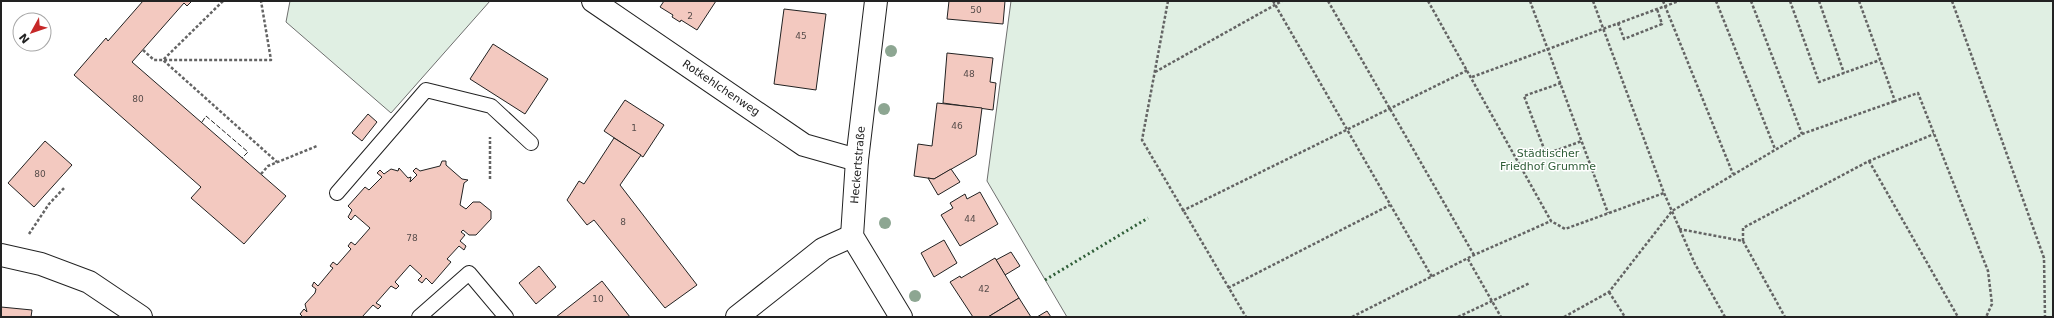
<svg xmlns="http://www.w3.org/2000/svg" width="2054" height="318" font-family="'DejaVu Sans',sans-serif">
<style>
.green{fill:#e0efe3;stroke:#6f6f6f}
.building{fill:#f3c9c0;stroke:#222}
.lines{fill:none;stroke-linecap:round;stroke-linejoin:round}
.lane-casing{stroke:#222;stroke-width:16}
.street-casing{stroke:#222;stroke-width:24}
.secondary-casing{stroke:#222;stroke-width:24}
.path{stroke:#646464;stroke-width:2.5;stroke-dasharray:3 2;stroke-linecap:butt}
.lane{stroke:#fff;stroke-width:14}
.street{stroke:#fff;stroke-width:22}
.secondary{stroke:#fff;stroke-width:22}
.hedge{stroke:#2f5e38;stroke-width:3;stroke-dasharray:2 3;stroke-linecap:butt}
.fence{stroke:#222;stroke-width:1;stroke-dasharray:5 2;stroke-linecap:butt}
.tree{fill:#8da692}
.labels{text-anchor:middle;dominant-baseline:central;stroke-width:3;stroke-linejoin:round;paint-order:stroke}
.number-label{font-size:9px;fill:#564c4a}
.street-label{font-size:11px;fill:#222;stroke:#fff}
.park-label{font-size:11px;fill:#2f5e38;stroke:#fff}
</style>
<rect width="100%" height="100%" fill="#fff"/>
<g class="green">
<path d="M290,1H490L391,113L286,22Z"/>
<path d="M1011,1H2053V317H1067L987,181Z"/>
</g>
<g class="building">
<path d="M143,1H192L187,6L184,3L132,62L286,196L244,244L191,198L201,187L74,75L106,38L108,41Z"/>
<path d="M664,1H716L697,30L681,20L680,22L672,17L673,15L660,7Z"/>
<path d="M949,1H1005L1003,24L947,19Z"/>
<path d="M784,9L826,14L816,90L774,84Z"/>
<path d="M493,44L548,79L525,114L470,79Z"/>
<path d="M947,53L993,58L990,82L996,83L993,110L943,103Z"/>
<path d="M625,100L664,125L643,157L604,131Z"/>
<path d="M937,103L982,108L976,155L934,179L914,176L918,144L932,146Z"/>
<path d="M368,114L377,122L362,141L352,133Z"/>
<path d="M614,138L641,155L620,185L697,285L665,308L594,220L587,225L567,200L579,181L584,184Z"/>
<path d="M45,141L72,165L34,207L8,183Z"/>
<path d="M442,161H446V165L462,179L468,180L464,183L460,205L466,209L473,202H480L491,211V219L476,235H469L463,230L461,232L465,235L460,241L466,246L464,250L459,246L447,259L451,262L432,284L426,278L422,283L418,280L422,276L410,265L395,282L399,286L396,289L391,286L376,303L381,306L378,309L373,305L362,317H303L300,314L304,309L307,312L305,304L315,293L316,289L312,286L314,282L318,286L333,268L330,266L333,262L337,265L351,249L348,246L351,242L355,245L370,228L355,215L351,220L348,217L352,210L348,206L365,187L369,190L382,177L377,173L380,170L384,174L391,169L398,171L399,168L408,178L411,177L410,182L417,175L413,171L416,168L420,171L440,166Z"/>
<path d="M951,169L960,182L938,195L928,178L934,179Z"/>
<path d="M980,192L998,224L960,246L941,215L953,208L950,203L965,194L967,199Z"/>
<path d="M944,240L957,263L934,277L921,253Z"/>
<path d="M1011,252L1020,266L1005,275L996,260Z"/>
<path d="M995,258L1019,298L988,317H973L950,282L960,276L961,278Z"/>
<path d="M539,266L556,287L536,304L519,283Z"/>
<path d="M602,281L630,317H556Z"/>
<path d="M1019,298L1031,317H988Z"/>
<path d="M1,307L32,310L31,317H1Z"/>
<path d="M1047,311L1051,317H1037Z"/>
</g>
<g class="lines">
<defs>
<g id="lane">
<path d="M337,193L426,90L491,106L531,143"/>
<path d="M419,317L469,273L506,317"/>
</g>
<g id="street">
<path d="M593,1L804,145L857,160"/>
<path d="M876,1L857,160L852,236L901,317"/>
<path d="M737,317L823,249L852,236"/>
</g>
<path id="secondary" d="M1,255L41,264L89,282L141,317"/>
</defs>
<use href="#lane" class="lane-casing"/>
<use href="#street" class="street-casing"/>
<use href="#secondary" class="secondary-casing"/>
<g class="path">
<path d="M223,1L163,60L277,162"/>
<path d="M1168,1L1142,140L1246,317"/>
<path d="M1273,1L1432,277"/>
<path d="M1328,1L1474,255"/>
<path d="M1428,1L1551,221L1565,229L1664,193"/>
<path d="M1530,1L1608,213"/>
<path d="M1593,1L1664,193L1695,264L1725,317"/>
<path d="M1663,1L1733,174"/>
<path d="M1716,1L1775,149"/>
<path d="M1751,1L1802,134"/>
<path d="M1790,1L1819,82L1880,60"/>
<path d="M1819,1L1844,73"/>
<path d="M1859,1L1895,101L1918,93L1988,271L1992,304L1986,317"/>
<path d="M1952,1L2044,258L2045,317"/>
<path d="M1618,23L1624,39L1662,24L1657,9"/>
<path d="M143,50L154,60H271L261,1"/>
<path d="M1155,72L1282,1"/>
<path d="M1472,77L1679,1"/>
<path d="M1561,83L1524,96L1546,154L1582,141"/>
<path d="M1869,161L1958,317"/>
<path d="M261,174L268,166L317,146"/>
<path d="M490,179V137"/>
<path d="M1182,211L1468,70"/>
<path d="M1679,229L1743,241L1785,317"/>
<path d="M29,234L49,204L65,187"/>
<path d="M1743,241V228L1869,161L1934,134"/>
<path d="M1468,259L1501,317"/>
<path d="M1228,288L1390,205"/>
<path d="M1609,292L1625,317"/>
<path d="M1352,317L1474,255L1551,221"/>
<path d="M1458,317L1530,283"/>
<path d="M1564,317L1609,292L1672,211L1802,134L1895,101"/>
</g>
<use href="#lane" class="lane"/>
<use href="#street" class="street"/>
<use href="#secondary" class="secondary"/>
<path class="hedge" d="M1045,280L1148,218"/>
<path class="fence" d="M202,122L206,116L248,152L242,158"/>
</g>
<g class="tree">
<circle cx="891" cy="51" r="6"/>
<circle cx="884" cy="109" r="6"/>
<circle cx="885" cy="223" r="6"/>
<circle cx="915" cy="296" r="6"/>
</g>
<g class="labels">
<g class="number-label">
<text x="976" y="10">50</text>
<text x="690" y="16">2</text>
<text x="801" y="36">45</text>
<text x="969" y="74">48</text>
<text x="138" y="99">80</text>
<text x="957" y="126">46</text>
<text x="634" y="128">1</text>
<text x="40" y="174">80</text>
<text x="970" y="219">44</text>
<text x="623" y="222">8</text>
<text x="412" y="238">78</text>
<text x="984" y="289">42</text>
<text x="598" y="299">10</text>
</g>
<g class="street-label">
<text transform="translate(721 88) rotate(34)">Rotkehlchenweg</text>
<text transform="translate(858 165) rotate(-85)">Heckertstraße</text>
</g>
<g class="park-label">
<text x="1548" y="153">Städtischer<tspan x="1548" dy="13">Friedhof Grumme</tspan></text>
</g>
</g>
<rect width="2054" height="318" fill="none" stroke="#222222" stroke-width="4"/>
<g transform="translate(32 32) rotate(230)"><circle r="19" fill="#ffffff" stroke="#a7a7a7"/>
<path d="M0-3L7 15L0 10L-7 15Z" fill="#c62828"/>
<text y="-6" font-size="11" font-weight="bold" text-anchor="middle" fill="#222222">N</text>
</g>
</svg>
